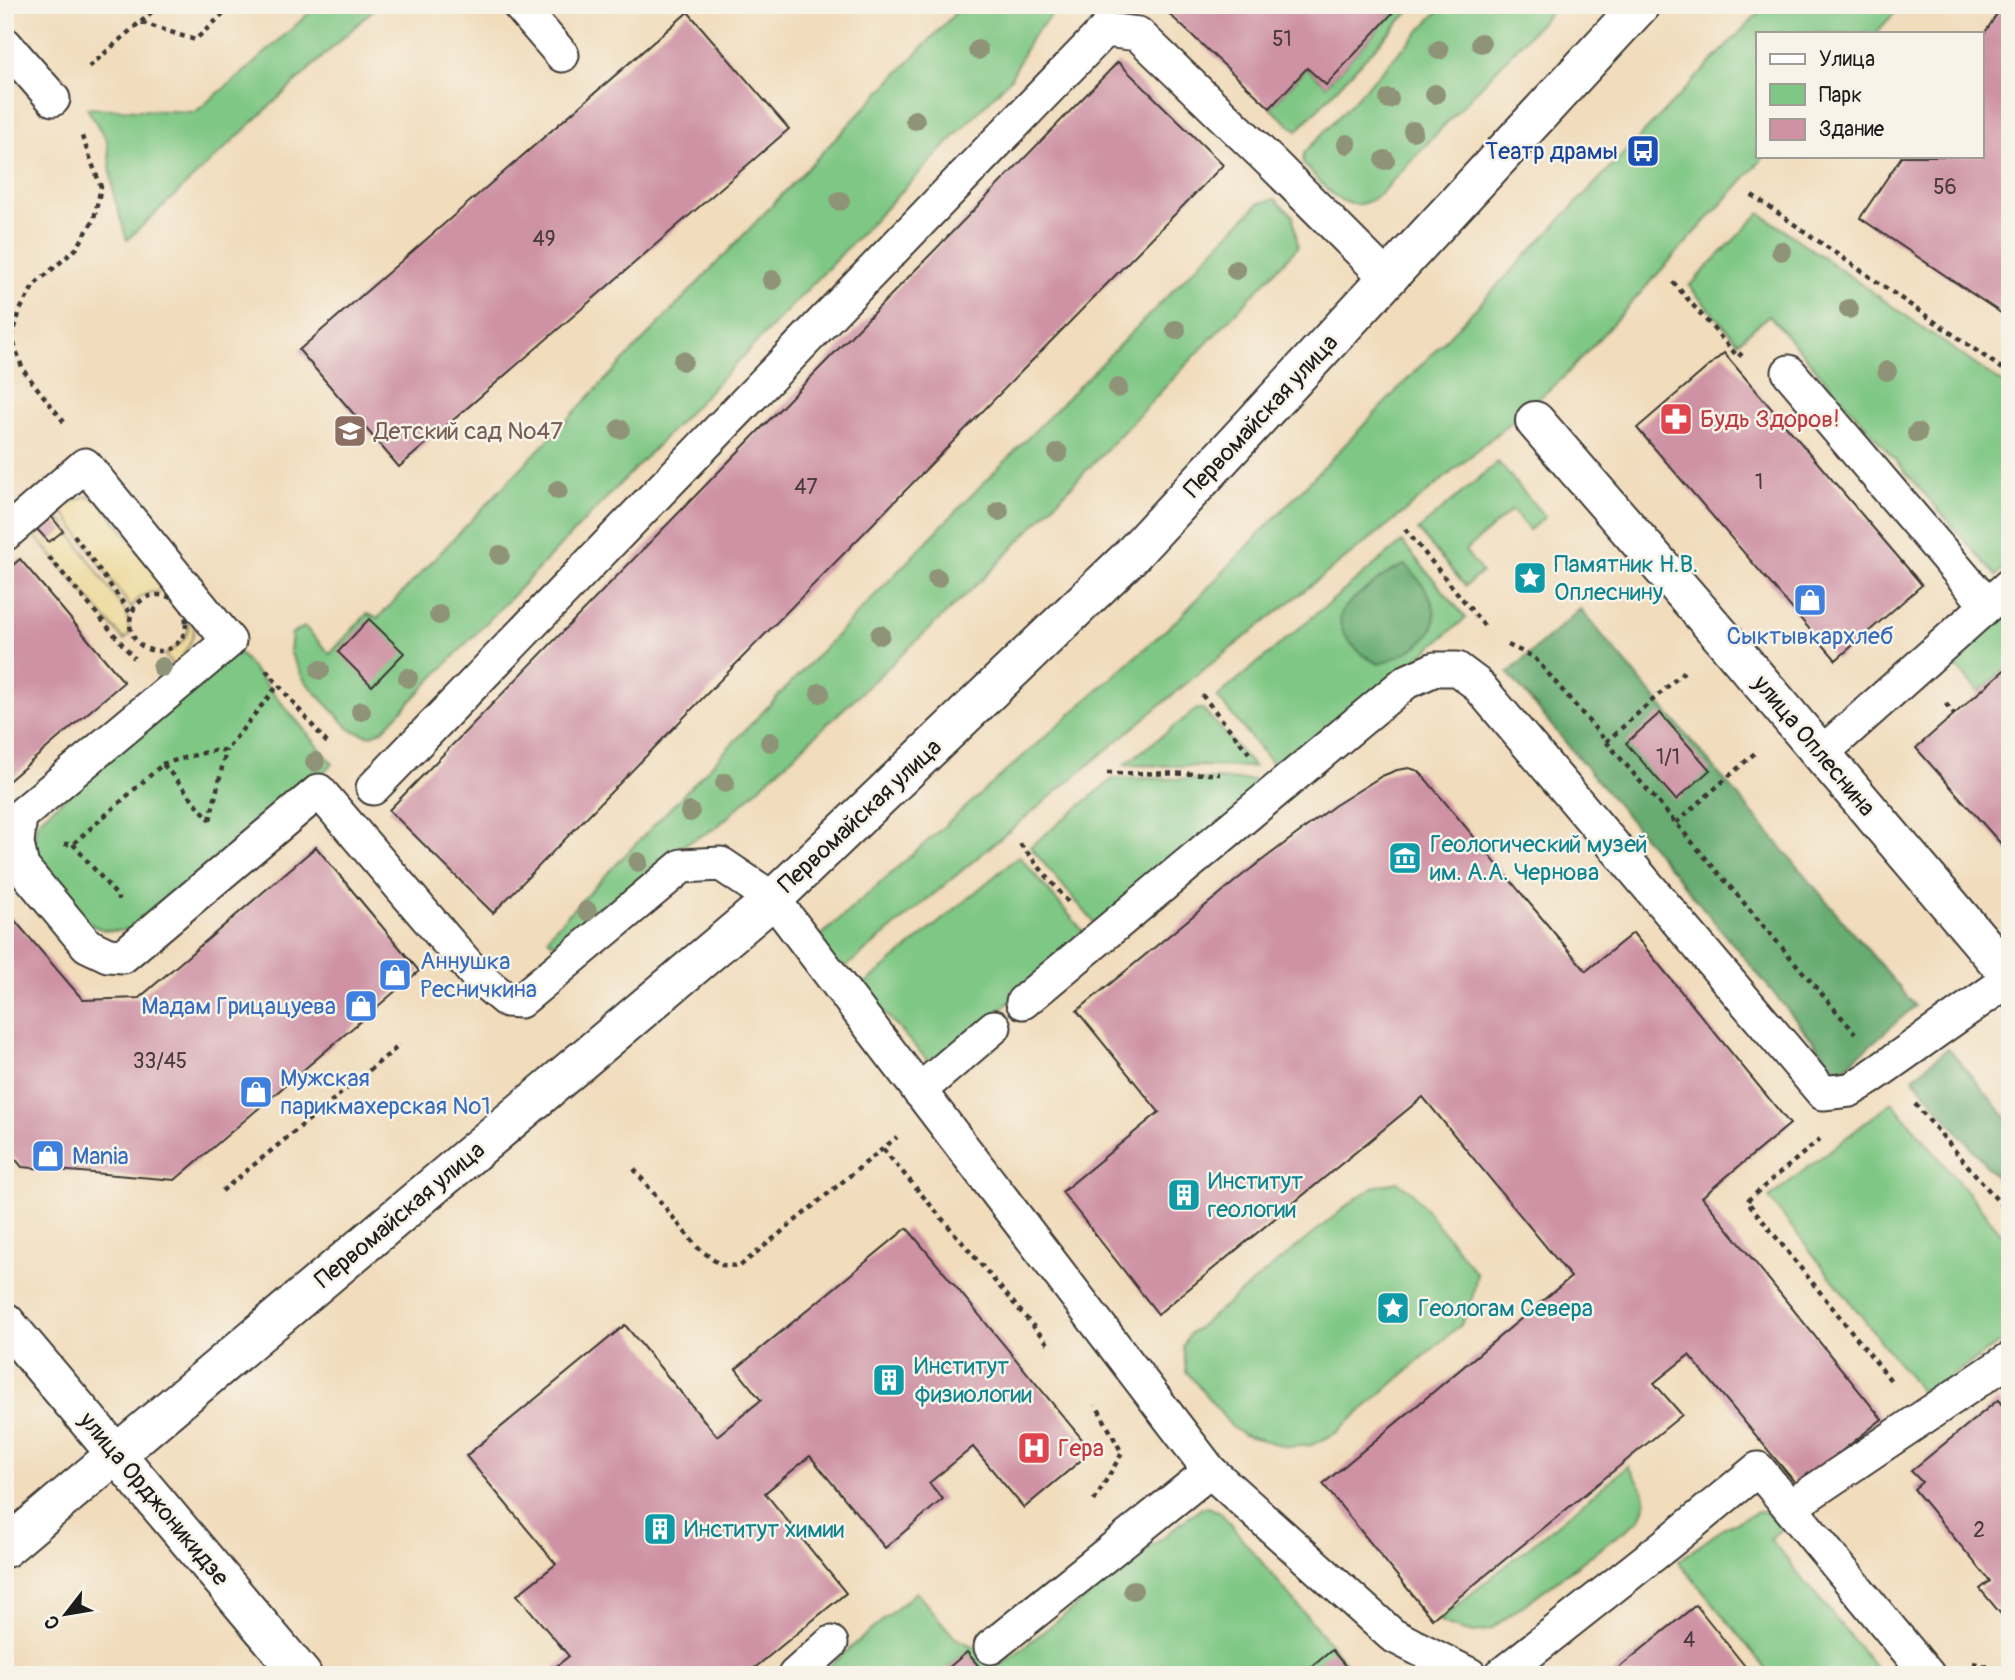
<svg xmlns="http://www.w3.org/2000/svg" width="2015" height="1680" font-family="Pangolin,sans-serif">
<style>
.green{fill:#7fc784;stroke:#4e7250;stroke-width:2}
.forest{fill:#67ac72;stroke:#426447;stroke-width:2}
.sand{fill:#eeda9e;stroke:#857b5d;stroke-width:2}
.building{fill:#ce92a4}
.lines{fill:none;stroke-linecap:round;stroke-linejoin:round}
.lane-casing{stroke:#3c3934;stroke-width:37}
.street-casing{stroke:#3c3934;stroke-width:42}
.secondary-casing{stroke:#3c3934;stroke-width:42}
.path{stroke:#3c3934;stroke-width:4.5;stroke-dasharray:5 5;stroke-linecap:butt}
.lane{stroke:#fff;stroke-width:33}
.street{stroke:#fff;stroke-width:38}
.secondary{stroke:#fff;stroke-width:38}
.tree{fill:#8f9377}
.labels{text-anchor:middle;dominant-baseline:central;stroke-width:5;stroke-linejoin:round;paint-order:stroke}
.number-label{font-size:21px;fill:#483a3e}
.transit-label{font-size:24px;fill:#164399;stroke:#f7f3e8;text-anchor:end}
.street-label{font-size:24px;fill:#1c1c1c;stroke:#f7f3e8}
.health-label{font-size:24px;fill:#be3a42;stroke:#f7f3e8;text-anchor:start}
.education-label{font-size:24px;fill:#785e54;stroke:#f7f3e8;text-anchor:start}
.culture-label{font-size:24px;fill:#0d838f;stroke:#f7f3e8;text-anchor:start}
.shop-label{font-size:24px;fill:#366cbe;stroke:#f7f3e8;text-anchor:start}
</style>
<rect width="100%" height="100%" fill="#f7f3e8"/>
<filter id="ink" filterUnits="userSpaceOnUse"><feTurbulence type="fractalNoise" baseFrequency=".0143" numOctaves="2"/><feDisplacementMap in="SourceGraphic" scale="14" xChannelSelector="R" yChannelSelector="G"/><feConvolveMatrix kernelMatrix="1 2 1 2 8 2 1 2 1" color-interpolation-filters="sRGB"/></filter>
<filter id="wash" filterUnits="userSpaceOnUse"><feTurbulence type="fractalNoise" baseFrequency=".00686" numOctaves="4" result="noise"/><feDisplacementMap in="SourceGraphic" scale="28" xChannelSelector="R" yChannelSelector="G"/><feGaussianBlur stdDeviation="1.57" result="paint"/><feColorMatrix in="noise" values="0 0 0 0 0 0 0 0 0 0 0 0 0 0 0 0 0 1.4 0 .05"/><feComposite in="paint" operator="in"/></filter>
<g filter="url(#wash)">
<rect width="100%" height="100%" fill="#f1dcbb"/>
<g class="green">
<path d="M318,5H378L127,240L114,196L107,141L87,108L195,112L243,73Z"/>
<path d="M963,5H1060L1031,38L1011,78L383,730L370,736L351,730L304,680L290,652L292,633L305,627L330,654L367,614L378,618Z"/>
<path d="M1400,5H1415L1297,131L1270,108L1307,68L1326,85Z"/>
<path d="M1444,5H1557L1381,193C1348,223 1326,187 1303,164L1304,153Z"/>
<path d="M1766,5H1902L1876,33H1758V156H1765L1564,377L1402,514L1188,682L840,972L816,940L1179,618Z"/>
<path d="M1275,199L1293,216L1298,247L990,572L716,828L670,852L562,944L550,941L548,938L552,931L956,511L1259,203Z"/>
<path d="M1760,213L2010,389V563L1996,576L1769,315L1738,342L1689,286Z"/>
<path d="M1498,462L1545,517L1529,530L1512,510L1465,551L1482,572L1465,586L1418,530Z"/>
<path d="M1402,542L1466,618L1280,773L1217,697Z"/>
<path d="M2010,608V665L1979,692L1951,661Z"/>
<path d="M236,649L333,764L143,924C128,931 112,934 96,927C81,922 42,873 37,857C33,844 34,832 39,820Z"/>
<path d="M1197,709H1203L1254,767L1124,765Z"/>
<path d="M1114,778L1261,780L1266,787L1098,927L1030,847Z"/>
<path d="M1019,856L1087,936L944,1058L929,1062L861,987Z"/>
<path d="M1892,1102L2010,1243V1336L1923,1395L1769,1198Z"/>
<path d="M1398,1182L1412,1192L1477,1274L1470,1309L1461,1324L1336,1433L1312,1445L1288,1447L1244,1435L1232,1427L1186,1371L1183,1346L1189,1335L1359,1196L1377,1186Z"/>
<path d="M1628,1466C1641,1486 1653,1497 1639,1520L1491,1629C1471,1636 1457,1629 1438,1621Z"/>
<path d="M1208,1507L1220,1512L1356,1675H986L967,1652L940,1675H819L916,1592L955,1638L975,1647L996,1669L1199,1509Z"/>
<path d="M1760,1511L1766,1512L1781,1529L1770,1539L1882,1675H1771L1678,1561L1727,1526Z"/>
</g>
<g class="forest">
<path d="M1405,565C1433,592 1453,626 1409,651C1400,656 1389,660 1379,664C1362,656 1331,632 1343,610C1350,600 1362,592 1372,585C1383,576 1391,570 1405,565Z"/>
<path d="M1580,609L1915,1006L1839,1072L1508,673Z"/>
<path d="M1948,1048L2010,1122V1194L1913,1078Z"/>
</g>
<g class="sand">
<path d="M88,496L99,501L194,617C197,638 186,651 174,667L165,655C173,649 182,644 186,636C201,603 152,572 131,608L59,506Z"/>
<path d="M54,510L127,614L130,635L124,640L30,530Z"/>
</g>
<g id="blocks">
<g class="building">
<path d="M1172,5H1400L1326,85L1307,68L1270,108L1166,11Z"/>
<path d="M2003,5H2010V319L1860,218L1902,156H1982V37Z"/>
<path d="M688,12L789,129L399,467L299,350Z"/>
<path d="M1118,62L1223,165L493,913L389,810Z"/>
<path d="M1724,353L1922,585L1836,660L1637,428Z"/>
<path d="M5,444H11L7,471H5Z"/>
<path d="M51,516L63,531L49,542L36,528Z"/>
<path d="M20,559L124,682L5,784V572Z"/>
<path d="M369,619L404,653L372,686L338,652Z"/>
<path d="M2010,665V854L1916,748Z"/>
<path d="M1660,713L1710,770L1676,800L1626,743Z"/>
<path d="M1409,768L1419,771L1586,971L1633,933L1790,1124L1702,1197L1882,1419L1798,1486L1689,1355L1654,1383L1682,1415L1432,1619L1323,1484L1571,1277L1423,1097L1158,1314L1062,1192L1159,1112L1077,1011L1244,874L1334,806L1382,776L1397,770Z"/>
<path d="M316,847L419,971L175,1180L22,1167L5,1147V909L83,1000L139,998Z"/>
<path d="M907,1228L1092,1451L1024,1508L973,1447L929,1483L943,1499L885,1548L810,1456L765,1493L846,1593L746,1675H550L548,1673L569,1656L517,1595L556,1564L466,1456L625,1325L717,1436L761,1400L736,1369Z"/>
<path d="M1998,1400L2010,1414V1625L1980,1589L1990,1581L1914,1489L1922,1482L1911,1471Z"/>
<path d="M1696,1605L1752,1675H1610Z"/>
<path d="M1332,1650L1353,1675H1302Z"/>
<path d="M967,1652L986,1675H940Z"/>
</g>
</g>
</g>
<g filter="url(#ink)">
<use href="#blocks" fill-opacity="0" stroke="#3c3934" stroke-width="2"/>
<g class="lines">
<defs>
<g id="lane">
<path d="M519,5L562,55"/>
<path d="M5,44L53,99"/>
<path d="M1789,372L1987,605"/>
<path d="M5,534L85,465L229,641L20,816L17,843L22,867L87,945L108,955L123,956L319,791L477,976L506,1000L520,1001L682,866L721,864L773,899L1210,1471L1392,1635L1470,1675"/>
<path d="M1821,754L2010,585"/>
<path d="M373,788L1105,30L1138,34L1273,164L1388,279"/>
<path d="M1023,1002L1406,682L1435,669H1457L1477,684L1823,1093L1850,1090L1868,1079L2010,979"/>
<path d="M919,1091L994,1027"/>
<path d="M1790,1507L2010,1359"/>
<path d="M991,1647L1210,1471"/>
<path d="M795,1675L831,1643"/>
<path d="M1501,1675L1668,1543L1758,1469L1928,1675"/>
</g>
<path id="street" d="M1535,421L1723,638L2010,976"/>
<g id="secondary">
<path d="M5,1322L302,1675"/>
<path d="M5,1548L773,899L1129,558L1640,5"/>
</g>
</defs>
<use href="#lane" class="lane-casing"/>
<use href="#street" class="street-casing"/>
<use href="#secondary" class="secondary-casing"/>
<g class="path">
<path d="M141,22L159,5"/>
<path d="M89,67L140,22L195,40L233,5"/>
<path d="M1752,195L2010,374"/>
<path d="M1673,282L1738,357L1745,350"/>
<path d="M64,422L23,370L12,338L20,310L34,285L77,248L94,219L101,187L81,134"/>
<path d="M1405,529L1486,628"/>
<path d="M74,535L131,614"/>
<path d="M49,557L134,658"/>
<circle cx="158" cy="623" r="28"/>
<path d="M1508,645L1534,657L1855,1033"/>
<path d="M266,670L328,744"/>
<path d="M1202,695L1249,753"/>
<path d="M1946,704L1954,714"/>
<path d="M1606,742L1686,670"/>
<path d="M162,764L210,751L226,750L278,685"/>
<path d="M1107,773L1220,774"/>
<path d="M210,820L226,750"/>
<path d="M1676,823L1755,753"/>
<path d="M64,844H73L163,764L210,820"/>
<path d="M73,844L118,897V900"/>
<path d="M1020,844L1069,903"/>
<path d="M1915,1104L2010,1215"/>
<path d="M1820,1139L1747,1201L1892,1382"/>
<path d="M883,1149L1050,1346"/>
<path d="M634,1169L697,1247L720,1265L740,1266L897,1137"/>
<path d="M222,1191L400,1045"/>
<path d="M1094,1501L1122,1453L1096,1405"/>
<path d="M1973,1663L2010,1672"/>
</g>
<use href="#lane" class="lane"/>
<use href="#street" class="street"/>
<use href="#secondary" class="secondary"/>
</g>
<g class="tree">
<circle cx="1481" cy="43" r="10"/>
<circle cx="978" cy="50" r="10"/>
<circle cx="1439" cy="50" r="10"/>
<circle cx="1435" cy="94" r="10"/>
<circle cx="1389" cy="99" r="10"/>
<circle cx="915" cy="120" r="10"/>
<circle cx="1413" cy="131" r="10"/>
<circle cx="1347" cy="144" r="10"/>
<circle cx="1385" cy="160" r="10"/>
<circle cx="840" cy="201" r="10"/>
<circle cx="1781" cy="251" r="10"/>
<circle cx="1236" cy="270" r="10"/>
<circle cx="772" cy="280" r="10"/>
<circle cx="1849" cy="309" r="10"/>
<circle cx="1176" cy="330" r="10"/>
<circle cx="683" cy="361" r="10"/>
<circle cx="1887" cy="371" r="10"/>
<circle cx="1118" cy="388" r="10"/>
<circle cx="620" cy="429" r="10"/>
<circle cx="1917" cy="433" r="10"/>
<circle cx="1058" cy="453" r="10"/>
<circle cx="558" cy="490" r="10"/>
<circle cx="999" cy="511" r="10"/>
<circle cx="500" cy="555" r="10"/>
<circle cx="937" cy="578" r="10"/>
<circle cx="439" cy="615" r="10"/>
<circle cx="880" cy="635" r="10"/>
<circle cx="162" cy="667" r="10"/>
<circle cx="320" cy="670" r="10"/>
<circle cx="408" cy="678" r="10"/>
<circle cx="820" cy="693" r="10"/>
<circle cx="361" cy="711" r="10"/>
<circle cx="770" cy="742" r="10"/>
<circle cx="315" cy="762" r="10"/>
<circle cx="725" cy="783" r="10"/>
<circle cx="690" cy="812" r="10"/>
<circle cx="638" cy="862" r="10"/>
<circle cx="587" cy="911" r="10"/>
<circle cx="1133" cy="1590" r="10"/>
</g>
</g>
<defs>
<symbol id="bus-square" viewBox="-11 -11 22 22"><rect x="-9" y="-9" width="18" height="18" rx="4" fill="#1a4fb4" stroke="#f7f3e8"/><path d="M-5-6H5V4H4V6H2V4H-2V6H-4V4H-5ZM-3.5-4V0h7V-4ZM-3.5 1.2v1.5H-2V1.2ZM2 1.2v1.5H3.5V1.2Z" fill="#fff"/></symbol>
<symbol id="pharmacy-square" viewBox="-11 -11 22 22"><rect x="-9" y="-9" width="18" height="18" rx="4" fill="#e0444e" stroke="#f7f3e8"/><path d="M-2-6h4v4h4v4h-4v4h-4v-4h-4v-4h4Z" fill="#fff"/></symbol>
<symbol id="school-square" viewBox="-11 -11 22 22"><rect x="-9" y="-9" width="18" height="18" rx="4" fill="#8d6e63" stroke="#f7f3e8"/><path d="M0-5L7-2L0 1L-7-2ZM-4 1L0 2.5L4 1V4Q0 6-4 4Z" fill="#fff"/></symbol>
<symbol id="sight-square" viewBox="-11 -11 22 22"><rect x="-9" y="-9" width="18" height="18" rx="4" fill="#0f9aa8" stroke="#f7f3e8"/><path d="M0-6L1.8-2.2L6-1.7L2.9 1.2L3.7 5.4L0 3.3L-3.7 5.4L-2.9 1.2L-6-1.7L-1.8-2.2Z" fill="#fff"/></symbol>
<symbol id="shop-square" viewBox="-11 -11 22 22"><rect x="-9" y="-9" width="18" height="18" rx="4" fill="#3f7fe0" stroke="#f7f3e8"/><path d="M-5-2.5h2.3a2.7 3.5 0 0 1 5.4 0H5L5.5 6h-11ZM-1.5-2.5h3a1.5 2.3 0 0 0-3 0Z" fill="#fff"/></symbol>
<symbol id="museum-square" viewBox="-11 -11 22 22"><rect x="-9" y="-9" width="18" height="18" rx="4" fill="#0f9aa8" stroke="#f7f3e8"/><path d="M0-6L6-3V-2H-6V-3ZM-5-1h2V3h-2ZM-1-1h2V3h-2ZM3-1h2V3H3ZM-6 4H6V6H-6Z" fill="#fff"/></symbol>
<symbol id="building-square" viewBox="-11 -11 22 22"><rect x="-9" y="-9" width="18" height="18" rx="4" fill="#0f9aa8" stroke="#f7f3e8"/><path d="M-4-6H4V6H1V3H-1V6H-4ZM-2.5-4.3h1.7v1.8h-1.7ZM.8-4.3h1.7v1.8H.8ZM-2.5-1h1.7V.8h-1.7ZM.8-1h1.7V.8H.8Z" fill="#fff"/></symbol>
<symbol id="hospital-square" viewBox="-11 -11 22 22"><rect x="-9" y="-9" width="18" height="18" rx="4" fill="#e0444e" stroke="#f7f3e8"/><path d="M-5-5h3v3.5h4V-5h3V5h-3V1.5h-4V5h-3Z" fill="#fff"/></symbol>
</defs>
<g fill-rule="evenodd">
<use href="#bus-square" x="1624" y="132" width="38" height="38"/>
<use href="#pharmacy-square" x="1657" y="400" width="38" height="38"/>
<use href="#school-square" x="331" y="412" width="38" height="38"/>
<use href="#sight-square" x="1511" y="559" width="38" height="38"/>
<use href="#shop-square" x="1791" y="581" width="38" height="38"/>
<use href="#museum-square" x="1386" y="839" width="38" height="38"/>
<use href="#shop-square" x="376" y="956" width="38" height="38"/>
<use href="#shop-square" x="342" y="987" width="38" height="38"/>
<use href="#shop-square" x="237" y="1073" width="38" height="38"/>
<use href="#shop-square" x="29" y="1137" width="38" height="38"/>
<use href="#building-square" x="1165" y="1176" width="38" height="38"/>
<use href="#sight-square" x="1374" y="1289" width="38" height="38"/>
<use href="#building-square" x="870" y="1361" width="38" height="38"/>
<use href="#hospital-square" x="1015" y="1429" width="38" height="38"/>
<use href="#building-square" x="641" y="1510" width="38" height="38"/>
</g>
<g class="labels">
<g class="number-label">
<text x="1282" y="39">51</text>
<text x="1945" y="187">56</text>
<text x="544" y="239">49</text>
<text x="1759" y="482">1</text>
<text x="806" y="487">47</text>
<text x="1668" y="757">1/1</text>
<text x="160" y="1061">33/45</text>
<text x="1979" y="1530">2</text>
<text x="1689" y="1640">4</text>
</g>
<g class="transit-label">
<text x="1618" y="151">Театр драмы</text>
</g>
<g class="street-label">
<text transform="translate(1261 416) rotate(-47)">Первомайская улица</text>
<text transform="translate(1814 746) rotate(50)">улица Оплеснина</text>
<text transform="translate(860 816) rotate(-43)">Первомайская улица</text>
<text transform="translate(400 1215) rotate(-40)">Первомайская улица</text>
<text transform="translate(154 1499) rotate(50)">улица Орджоникидзе</text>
</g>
<g class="health-label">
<text x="1700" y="419">Будь Здоров!</text>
<text x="1058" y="1448">Гера</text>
</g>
<g class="education-label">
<text x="374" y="431">Детский сад №47</text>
</g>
<g class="culture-label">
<text x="1554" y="564">Памятник Н.В.<tspan x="1554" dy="28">Оплеснину</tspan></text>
<text x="1430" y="844">Геологический музей<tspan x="1430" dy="28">им. А.А. Чернова</tspan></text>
<text x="1208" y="1181">Институт<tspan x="1208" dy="28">геологии</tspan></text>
<text x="1418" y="1308">Геологам Севера</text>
<text x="914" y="1366">Институт<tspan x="914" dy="28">физиологии</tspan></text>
<text x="684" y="1529">Институт химии</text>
</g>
<g class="shop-label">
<text x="1810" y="636" text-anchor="middle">Сыктывкархлеб</text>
<text x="420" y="961">Аннушка<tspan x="420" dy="28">Ресничкина</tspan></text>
<text x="336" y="1006" text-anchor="end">Мадам Грицацуева</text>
<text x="280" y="1078">Мужская<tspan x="280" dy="28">парикмахерская №1</tspan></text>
<text x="72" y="1156">Mania</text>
</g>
</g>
<rect width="2015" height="1680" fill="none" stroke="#f7f3e8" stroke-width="28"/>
<rect x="1756" y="32" width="228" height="126" fill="#f7f3e8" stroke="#9f9d96" stroke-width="2"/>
<rect x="1770" y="54" width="35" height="10" fill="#ffffff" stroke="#9f9d96" stroke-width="2"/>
<text x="1819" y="66" font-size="21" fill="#1c1c1c">Улица</text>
<rect x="1770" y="84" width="35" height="21" fill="#7fc784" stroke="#9f9d96" stroke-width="2"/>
<text x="1819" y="102" font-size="21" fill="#1c1c1c">Парк</text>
<rect x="1770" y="119" width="35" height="21" fill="#ce92a4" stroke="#9f9d96" stroke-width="2"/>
<text x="1819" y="136" font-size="21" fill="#1c1c1c">Здание</text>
<g transform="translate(66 1614) rotate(239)" stroke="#f7f3e8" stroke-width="5" paint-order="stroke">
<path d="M0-5L12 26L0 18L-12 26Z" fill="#1c1c1c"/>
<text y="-10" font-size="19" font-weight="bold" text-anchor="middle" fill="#1c1c1c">С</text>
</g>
</svg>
